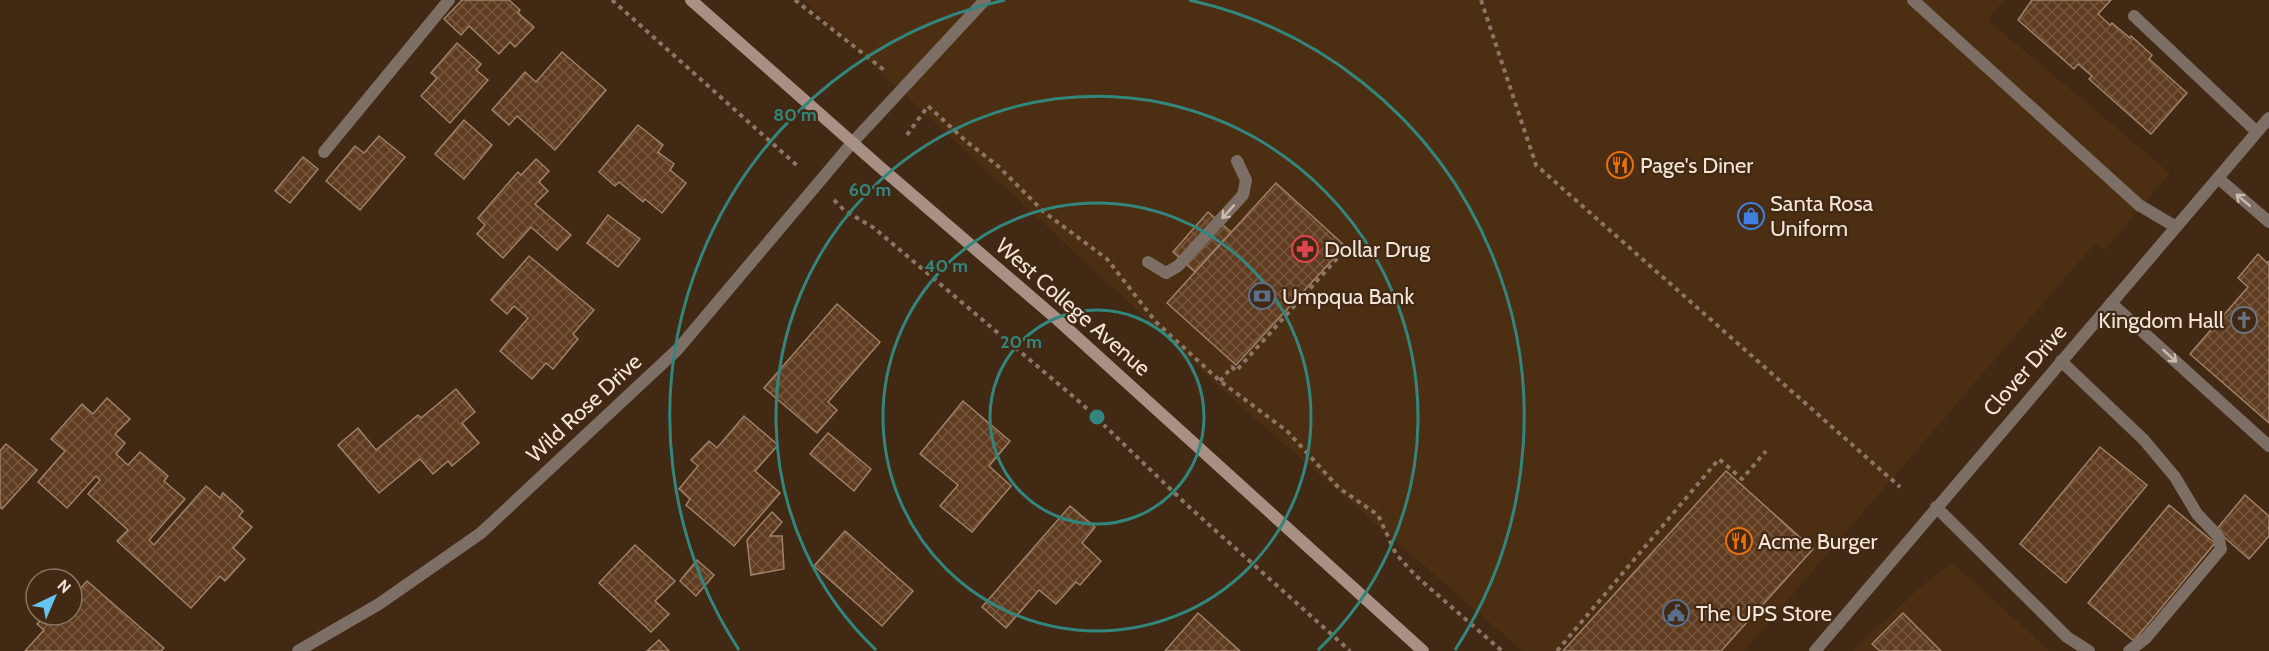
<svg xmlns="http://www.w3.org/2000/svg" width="2269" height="651" font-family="Cabin,sans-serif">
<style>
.built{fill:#4c2e13}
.building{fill:url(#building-cross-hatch);stroke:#9e816a;stroke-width:1.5}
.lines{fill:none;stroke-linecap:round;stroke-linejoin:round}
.path{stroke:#8b7564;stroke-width:4;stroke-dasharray:4.5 4.5;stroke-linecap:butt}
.lane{stroke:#7d6e66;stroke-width:12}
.street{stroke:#7d6e66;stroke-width:12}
.secondary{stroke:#a89184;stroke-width:12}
.oneway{stroke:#cbbbb0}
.ring{fill:none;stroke:#32867e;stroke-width:3}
.labels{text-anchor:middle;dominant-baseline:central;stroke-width:4.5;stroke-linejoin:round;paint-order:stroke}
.poi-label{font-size:22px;fill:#f5e4d8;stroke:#412914;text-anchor:start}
.street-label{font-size:22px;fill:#f5e4d8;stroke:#412914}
.centre{fill:#32867e;stroke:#412914;stroke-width:3}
.ring-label{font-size:18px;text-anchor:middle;font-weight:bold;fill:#32867e;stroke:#412914;stroke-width:4.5;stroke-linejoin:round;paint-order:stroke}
</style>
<defs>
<pattern id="building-cross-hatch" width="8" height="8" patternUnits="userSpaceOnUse" patternTransform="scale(1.5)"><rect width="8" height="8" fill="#5f3c1f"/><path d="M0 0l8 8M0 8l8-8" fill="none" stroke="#77583f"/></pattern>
</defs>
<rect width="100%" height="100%" fill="#412914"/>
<g class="built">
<path d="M803,0H2004L1988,20L2170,173L2105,250L2095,243L1744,651H1522L1239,405Z"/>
<path d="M1952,562L2050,651H1852L1915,592Z"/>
</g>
<g class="building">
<path d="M462,0H509L520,10L518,13L534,27L515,47L510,42L499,54L469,26L461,35L444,19Z"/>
<path d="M2032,0H2111L2098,14L2110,25L2112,23L2130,38L2131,36L2152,55L2149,59L2187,93L2151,134L2089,79L2092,76L2078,64L2074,69L2018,20Z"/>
<path d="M457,43L481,64L476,70L488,80L450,123L421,96L437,78L431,73Z"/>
<path d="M562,52L606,90L555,150L517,116L509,125L492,110L525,72L536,82Z"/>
<path d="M464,120L492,145L464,179L435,154Z"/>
<path d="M638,125L663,145L658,152L674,164L670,170L686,183L662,213L645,199L643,202L619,182L615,186L599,172Z"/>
<path d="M379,136L405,157L360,210L326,181L355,146L364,153Z"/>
<path d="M303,157L318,169L290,203L275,191Z"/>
<path d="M536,159L549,171L539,182L548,191L535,204L571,235L557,250L531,227L503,258L477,234L485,225L478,218L518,172L521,175Z"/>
<path d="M1276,183L1345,246L1236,365L1167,303Z"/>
<path d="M1208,212L1231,232L1195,272L1173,252Z"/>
<path d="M608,215L640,239L618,267L587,243Z"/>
<path d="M2258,254L2267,263L2269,261V423L2190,354L2248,287L2238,278Z"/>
<path d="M529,256L594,310L573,334L578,339L553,369L546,363L532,379L500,351L528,318L514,306L507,314L491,300Z"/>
<path d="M837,304L880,342L828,402L837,410L817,433L764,388Z"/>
<path d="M456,389L475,412L462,423L479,443L452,466L448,461L433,474L420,459L379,493L338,445L358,428L376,450L418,415L421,418Z"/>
<path d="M107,398L130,419L115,434L125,443L116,454L128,465L140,452L168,476L164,481L185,499L149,540L154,545L206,486L220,498L223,493L243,511L239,516L252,527L233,548L245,559L225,581L220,576L191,608L117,541L128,530L88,494L100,480L96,476L67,508L38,482L65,451L51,439L82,404L93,414Z"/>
<path d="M963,401L1010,441L989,466L1011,486L972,532L940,506L958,485L920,454Z"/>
<path d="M744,416L778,445L755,471L780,493L734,546L686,505L690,499L679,489L698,466L691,460L709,441L717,448Z"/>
<path d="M828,433L871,469L854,491L810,454Z"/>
<path d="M6,444L37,470L2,509L0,507V451Z"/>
<path d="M2100,447L2147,485L2066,583L2020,544Z"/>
<path d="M1726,471L1813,549L1721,651H1563Z"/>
<path d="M2245,495L2269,516V536L2249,559L2216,530Z"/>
<path d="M2169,505L2215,543L2134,641L2088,603Z"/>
<path d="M1070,506L1095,527L1082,543L1101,561L1080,585L1076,582L1056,604L1039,590L1006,628L982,607Z"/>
<path d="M772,512L782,522L770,536H782L784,569L751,575L747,540Z"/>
<path d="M845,531L913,591L882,626L814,566Z"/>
<path d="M635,545L675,581L655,601L669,614L651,632L599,583Z"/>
<path d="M697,560L714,575L696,596L680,581Z"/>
<path d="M87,581L164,648L161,651H25L44,630L37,624L46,615H72V598Z"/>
<path d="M1198,613L1240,651H1165Z"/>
<path d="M1903,613L1941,651H1880L1872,644Z"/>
<path d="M659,640L669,651H647Z"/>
</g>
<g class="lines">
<g class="path">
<path d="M612,0L800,168"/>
<path d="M795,0L884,70"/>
<path d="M1481,0L1536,165L1900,487"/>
<path d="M907,135L928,106L967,142L998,166L1044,212L1107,259L1156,322L1220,381L1287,431L1339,488L1378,515L1396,554L1416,576L1502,651"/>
<path d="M834,200L844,210L874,228L1082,404L1187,505L1350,651"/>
<path d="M1220,381L1232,367L1236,371L1350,244"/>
<path d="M1557,651L1719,459L1742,479L1766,451"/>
</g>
<g class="lane">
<path d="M1913,0L2139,205L2176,227"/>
<path d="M2134,16L2257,132"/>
<path d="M852,143L985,0"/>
<path d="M324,152L449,0"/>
<path d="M2218,178L2269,222"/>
<path d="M1148,262L1166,273L1178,266L1243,195L1246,180L1237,161"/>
<path d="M2111,303L2269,446"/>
<path d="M2061,361L2144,440L2175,477L2197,514L2218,536L2221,549L2146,638L2129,651"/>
<path d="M1936,507L2067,637L2089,651"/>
</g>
<g class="street">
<path d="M298,651L379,604L481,533L678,349L852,143"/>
<path d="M1815,651L2269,118"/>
</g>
<path class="secondary" d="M691,0L880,167L1059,321L1423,651"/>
</g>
<defs><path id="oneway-shaft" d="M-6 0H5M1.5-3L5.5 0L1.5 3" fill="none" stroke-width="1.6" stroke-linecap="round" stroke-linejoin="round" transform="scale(1.5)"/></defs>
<g class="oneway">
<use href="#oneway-shaft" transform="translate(2243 200) rotate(-139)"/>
<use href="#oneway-shaft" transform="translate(1228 212) rotate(132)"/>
<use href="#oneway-shaft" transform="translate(2170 356) rotate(42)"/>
</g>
<g class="ring">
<circle cx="1097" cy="417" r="107"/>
<circle cx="1097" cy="417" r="214"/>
<path d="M876 650A321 321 0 1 1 1318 650"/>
<path d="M739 650A427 427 0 0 1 1005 0M1189 0A427 427 0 0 1 1455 650"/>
</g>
<defs>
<symbol id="restaurant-ring" viewBox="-11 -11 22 22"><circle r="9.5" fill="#412914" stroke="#e8710a" stroke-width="1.5"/><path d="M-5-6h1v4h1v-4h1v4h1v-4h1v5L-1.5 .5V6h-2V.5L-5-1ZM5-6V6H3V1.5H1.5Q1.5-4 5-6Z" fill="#e8710a"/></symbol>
<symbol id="shop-ring" viewBox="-11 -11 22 22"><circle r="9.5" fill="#412914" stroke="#3f7fe0" stroke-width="1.5"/><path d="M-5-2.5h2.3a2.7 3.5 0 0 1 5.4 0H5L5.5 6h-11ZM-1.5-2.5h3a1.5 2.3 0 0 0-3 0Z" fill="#3f7fe0"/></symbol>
<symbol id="pharmacy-ring" viewBox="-11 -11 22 22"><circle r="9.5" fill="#412914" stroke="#e0444e" stroke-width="1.5"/><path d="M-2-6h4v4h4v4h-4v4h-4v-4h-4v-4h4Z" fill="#e0444e"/></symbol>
<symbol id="bank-ring" viewBox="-11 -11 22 22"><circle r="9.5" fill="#412914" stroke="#5c6f8a" stroke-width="1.5"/><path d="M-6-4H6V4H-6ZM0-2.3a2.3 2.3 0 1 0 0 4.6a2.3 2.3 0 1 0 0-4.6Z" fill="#5c6f8a"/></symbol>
<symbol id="church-ring" viewBox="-11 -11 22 22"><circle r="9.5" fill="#412914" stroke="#6b7280" stroke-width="1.5"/><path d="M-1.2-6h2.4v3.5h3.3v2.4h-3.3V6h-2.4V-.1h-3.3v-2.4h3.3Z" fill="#6b7280"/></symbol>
<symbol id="civic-ring" viewBox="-11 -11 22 22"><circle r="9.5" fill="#412914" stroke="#5c6f8a" stroke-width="1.5"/><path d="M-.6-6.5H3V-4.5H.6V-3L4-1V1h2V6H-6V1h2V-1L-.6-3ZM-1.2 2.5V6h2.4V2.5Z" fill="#5c6f8a"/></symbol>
</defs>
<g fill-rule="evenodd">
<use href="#restaurant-ring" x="1605" y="150" width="30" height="30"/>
<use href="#shop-ring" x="1736" y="201" width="30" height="30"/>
<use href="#pharmacy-ring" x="1290" y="234" width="30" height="30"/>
<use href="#bank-ring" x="1247" y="281" width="30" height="30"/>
<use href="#church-ring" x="2229" y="305" width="30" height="30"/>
<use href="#restaurant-ring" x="1724" y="526" width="30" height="30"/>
<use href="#civic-ring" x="1661" y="598" width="30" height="30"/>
</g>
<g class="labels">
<g class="poi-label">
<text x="1640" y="165">Page's Diner</text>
<text x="1770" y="203">Santa Rosa<tspan x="1770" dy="25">Uniform</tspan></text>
<text x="1324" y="249">Dollar Drug</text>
<text x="1282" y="296">Umpqua Bank</text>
<text x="2224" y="320" text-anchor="end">Kingdom Hall</text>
<text x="1758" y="541">Acme Burger</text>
<text x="1696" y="613">The UPS Store</text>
</g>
<g class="street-label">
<text transform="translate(1073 307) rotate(41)">West College Avenue</text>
<text transform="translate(2025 370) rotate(-49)">Clover Drive</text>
<text transform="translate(584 408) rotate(-43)">Wild Rose Drive</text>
</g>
</g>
<circle cx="1097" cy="417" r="9" class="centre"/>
<g class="ring-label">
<text x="795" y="121">80 m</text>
<text x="870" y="196">60 m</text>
<text x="946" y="272">40 m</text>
<text x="1021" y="348">20 m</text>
</g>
<g transform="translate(54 597) rotate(44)"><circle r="28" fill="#412914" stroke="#897462" stroke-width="1.5"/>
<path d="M0-4.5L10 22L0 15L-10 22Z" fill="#67c4f0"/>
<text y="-9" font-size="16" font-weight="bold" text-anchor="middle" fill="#f5e4d8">N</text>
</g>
</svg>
